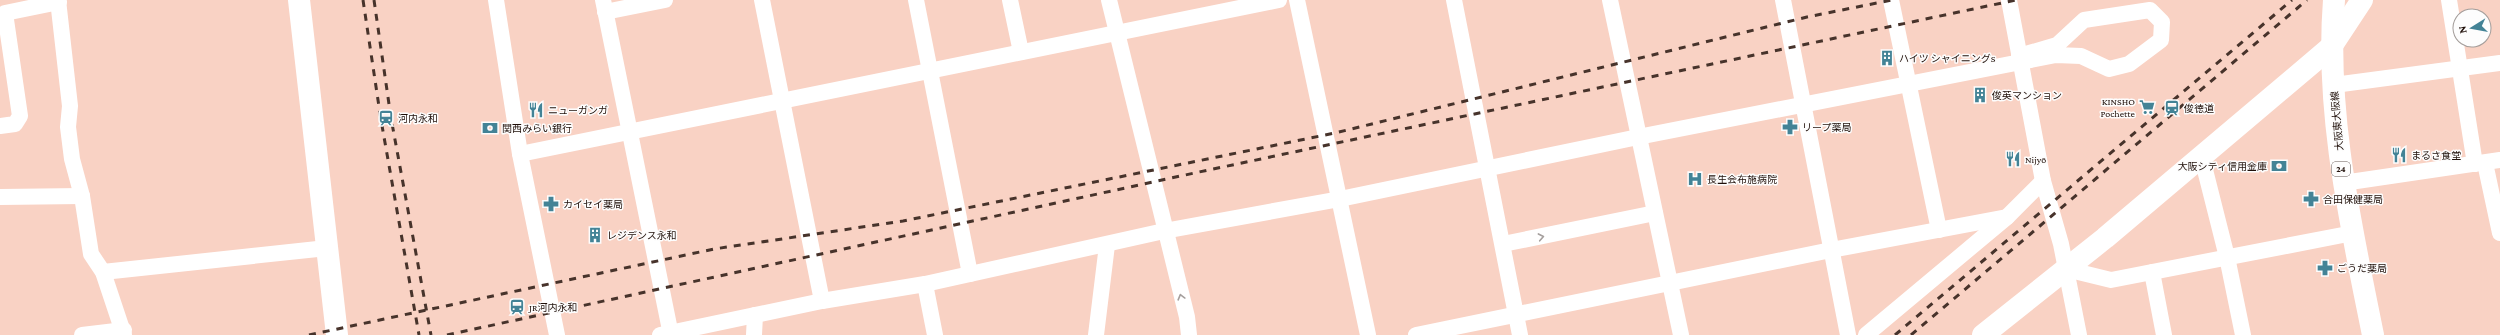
<svg xmlns="http://www.w3.org/2000/svg" width="2500" height="335" font-family="'Crimson Pro','Noto Sans JP',serif">
<style>
.lines{fill:none;stroke-linecap:round;stroke-linejoin:round}
.street{stroke:#fff;stroke-width:16}
.secondary{stroke:#fff;stroke-width:22}
.primary{stroke:#fff;stroke-width:22}
.rail{stroke:#47332b;stroke-width:3;stroke-dasharray:7 7;stroke-linecap:butt}
.oneway{stroke:#a59f9d}
.labels{text-anchor:middle;dominant-baseline:central;stroke-width:3;stroke-linejoin:round;paint-order:stroke}
.shield{fill:#fdfdfd;stroke:#625652;stroke-width:1}
.shield-label{font-size:9px;font-weight:bold;fill:#1f0f09}
.poi-label{font-size:10px;fill:#1f0f09;stroke:#fdfdfd;text-anchor:start}
.street-label{font-size:10px;fill:#1f0f09;stroke:#fdfdfd}
</style>
<rect width="100%" height="100%" fill="#f9d2c4"/>
<g class="lines">
<g class="street">
<path d="M58,0L70,106L68,127L72,159L82,196L91,254L103,272L124,335"/>
<path d="M496,0L520,154L557,335"/>
<path d="M603,0L671,335"/>
<path d="M762,0L822,301"/>
<path d="M916,0L970,274"/>
<path d="M1010,0L1021,52"/>
<path d="M1109,0L1187,317L1189,335"/>
<path d="M1297,0L1368,335"/>
<path d="M1454,0L1520,335"/>
<path d="M1610,0L1681,335"/>
<path d="M1783,0L1848,335"/>
<path d="M1891,0L1939,230"/>
<path d="M2009,0L2043,181L2061,244L2079,335"/>
<path d="M2449,0L2475,164"/>
<path d="M605,12L665,0"/>
<path d="M2334,85L2500,63"/>
<path d="M0,126L15,124L20,116L5,13L59,2"/>
<path d="M520,154L1279,0"/>
<path d="M2202,158L2227,257L2243,335"/>
<path d="M2485,163L2500,233"/>
<path d="M2343,183L2500,160"/>
<path d="M0,197L82,196"/>
<path d="M1503,244L1655,213"/>
<path d="M2066,269L2111,280L2353,233"/>
<path d="M103,272L327,248"/>
<path d="M2152,272L2164,335"/>
<path d="M925,284L935,335"/>
<path d="M82,335L124,330"/>
<path d="M660,335L822,301L925,284L1164,231L1340,199L1638,137L2056,55L2081,56L2109,69L2129,64L2161,40L2162,22L2150,10L2084,20L2057,45L2019,56"/>
<path d="M754,335L755,315"/>
<path d="M1096,335L1107,245"/>
<path d="M1416,335L1831,250L2007,217"/>
<path d="M1866,335L2007,217L2043,181"/>
</g>
<g class="secondary">
<path d="M299,0L337,335"/>
<path d="M1983,335L2105,238L2331,47L2362,0"/>
</g>
<path class="primary" d="M2334,0C2325,113 2351,225 2373,335"/>
<g class="rail">
<path d="M363,0L381,120L419,335"/>
<path d="M374,0L391,118L431,335"/>
<path d="M309,335L714,249L903,221L1335,133L1807,17L1892,0"/>
<path d="M447,335L1199,172L2016,0"/>
<path d="M1895,335L2292,0"/>
<path d="M1911,335L2307,0"/>
</g>
</g>
<defs><path id="oneway-chevron" d="M-2-3.5L2.5 0L-2 3.5" fill="none" stroke-width="1.6" stroke-linecap="round" stroke-linejoin="round"/></defs>
<g class="oneway">
<use href="#oneway-chevron" transform="translate(1541 237) rotate(-11)"/>
<use href="#oneway-chevron" transform="translate(1181 297) rotate(-105)"/>
</g>
<defs>
<symbol id="building-bare" viewBox="-9 -9 18 18"><path d="M-4-6H4V6H1V3H-1V6H-4ZM-2.5-4.3h1.7v1.8h-1.7ZM.8-4.3h1.7v1.8H.8ZM-2.5-1h1.7V.8h-1.7ZM.8-1h1.7V.8H.8Z" fill="#438396" stroke="#fdfdfd" stroke-width="2.5" paint-order="stroke"/></symbol>
<symbol id="supermarket-bare" viewBox="-9 -9 18 18"><path d="M-6-5.5h2.5l.6 2H6L4.5 2H-2.5L-4.4-4H-6ZM-1.5 3.2a1.3 1.3 0 1 0 .1 0ZM3 3.2a1.3 1.3 0 1 0 .1 0Z" fill="#438396" stroke="#fdfdfd" stroke-width="2.5" paint-order="stroke"/></symbol>
<symbol id="station-bare" viewBox="-9 -9 18 18"><path d="M-3-6H3Q5-6 5-4V2Q5 4 3 4L4.5 6H3L1.5 4h-3L-3 6H-4.5L-3 4Q-5 4-5 2V-4Q-5-6-3-6ZM-3.5-4v3h7v-3ZM-3.5 1v1.5H-2V1ZM2 1v1.5H3.5V1Z" fill="#438396" stroke="#fdfdfd" stroke-width="2.5" paint-order="stroke"/></symbol>
<symbol id="restaurant-bare" viewBox="-9 -9 18 18"><path d="M-5-6h1v4h1v-4h1v4h1v-4h1v5L-1.5 .5V6h-2V.5L-5-1ZM5-6V6H3V1.5H1.5Q1.5-4 5-6Z" fill="#438396" stroke="#fdfdfd" stroke-width="2.5" paint-order="stroke"/></symbol>
<symbol id="pharmacy-bare" viewBox="-9 -9 18 18"><path d="M-2-6h4v4h4v4h-4v4h-4v-4h-4v-4h4Z" fill="#438396" stroke="#fdfdfd" stroke-width="2.5" paint-order="stroke"/></symbol>
<symbol id="bank-bare" viewBox="-9 -9 18 18"><path d="M-6-4H6V4H-6ZM0-2.3a2.3 2.3 0 1 0 0 4.6a2.3 2.3 0 1 0 0-4.6Z" fill="#438396" stroke="#fdfdfd" stroke-width="2.5" paint-order="stroke"/></symbol>
<symbol id="hospital-bare" viewBox="-9 -9 18 18"><path d="M-5-5h3v3.5h4V-5h3V5h-3V1.5h-4V5h-3Z" fill="#438396" stroke="#fdfdfd" stroke-width="2.5" paint-order="stroke"/></symbol>
</defs>
<g fill-rule="evenodd">
<use href="#building-bare" x="1876" y="47" width="22" height="22"/>
<use href="#building-bare" x="1969" y="84" width="22" height="22"/>
<use href="#supermarket-bare" x="2136" y="96" width="22" height="22"/>
<use href="#station-bare" x="2161" y="97" width="22" height="22"/>
<use href="#restaurant-bare" x="525" y="99" width="22" height="22"/>
<use href="#station-bare" x="375" y="107" width="22" height="22"/>
<use href="#pharmacy-bare" x="1779" y="116" width="22" height="22"/>
<use href="#bank-bare" x="479" y="117" width="22" height="22"/>
<use href="#restaurant-bare" x="2388" y="144" width="22" height="22"/>
<use href="#restaurant-bare" x="2002" y="148" width="22" height="22"/>
<use href="#bank-bare" x="2268" y="155" width="22" height="22"/>
<use href="#hospital-bare" x="1684" y="168" width="22" height="22"/>
<use href="#pharmacy-bare" x="2300" y="188" width="22" height="22"/>
<use href="#pharmacy-bare" x="540" y="193" width="22" height="22"/>
<use href="#building-bare" x="584" y="224" width="22" height="22"/>
<use href="#pharmacy-bare" x="2314" y="257" width="22" height="22"/>
<use href="#station-bare" x="506" y="296" width="22" height="22"/>
</g>
<g class="labels">
<rect class="shield" x="2332" y="162" width="18" height="14" rx="3"/>
<g class="shield-label">
<text x="2341" y="169">24</text>
</g>
<g class="poi-label">
<text x="1899" y="58">ハイツ シャイニングS</text>
<text x="1992" y="95">俊英マンション</text>
<text x="2135" y="101" text-anchor="end">KINSHO<tspan x="2135" dy="12">Pochette</tspan></text>
<text x="2184" y="108">俊徳道</text>
<text x="548" y="110">ニューガンガ</text>
<text x="398" y="118">河内永和</text>
<text x="1802" y="127">リープ薬局</text>
<text x="502" y="128">関西みらい銀行</text>
<text x="2411" y="155">まるさ食堂</text>
<text x="2025" y="159">Nijyō</text>
<text x="2267" y="166" text-anchor="end">大阪シティ信用金庫</text>
<text x="1707" y="179">長生会布施病院</text>
<text x="2323" y="199">合田保健薬局</text>
<text x="563" y="204">カイセイ薬局</text>
<text x="607" y="235">レジデンス永和</text>
<text x="2337" y="268">ごうだ薬局</text>
<text x="529" y="307">JR河内永和</text>
</g>
<g class="street-label">
<text transform="translate(2337 121) rotate(-95)">大阪東大阪線</text>
</g>
</g>
<g transform="translate(2472 28) rotate(259)"><circle r="19" fill="#fdfdfd" stroke="#a49e9b"/>
<path d="M0-3L7 15L0 10L-7 15Z" fill="#438396"/>
<text y="-6" font-size="11" font-weight="bold" text-anchor="middle" fill="#1f0f09">N</text>
</g>
</svg>
